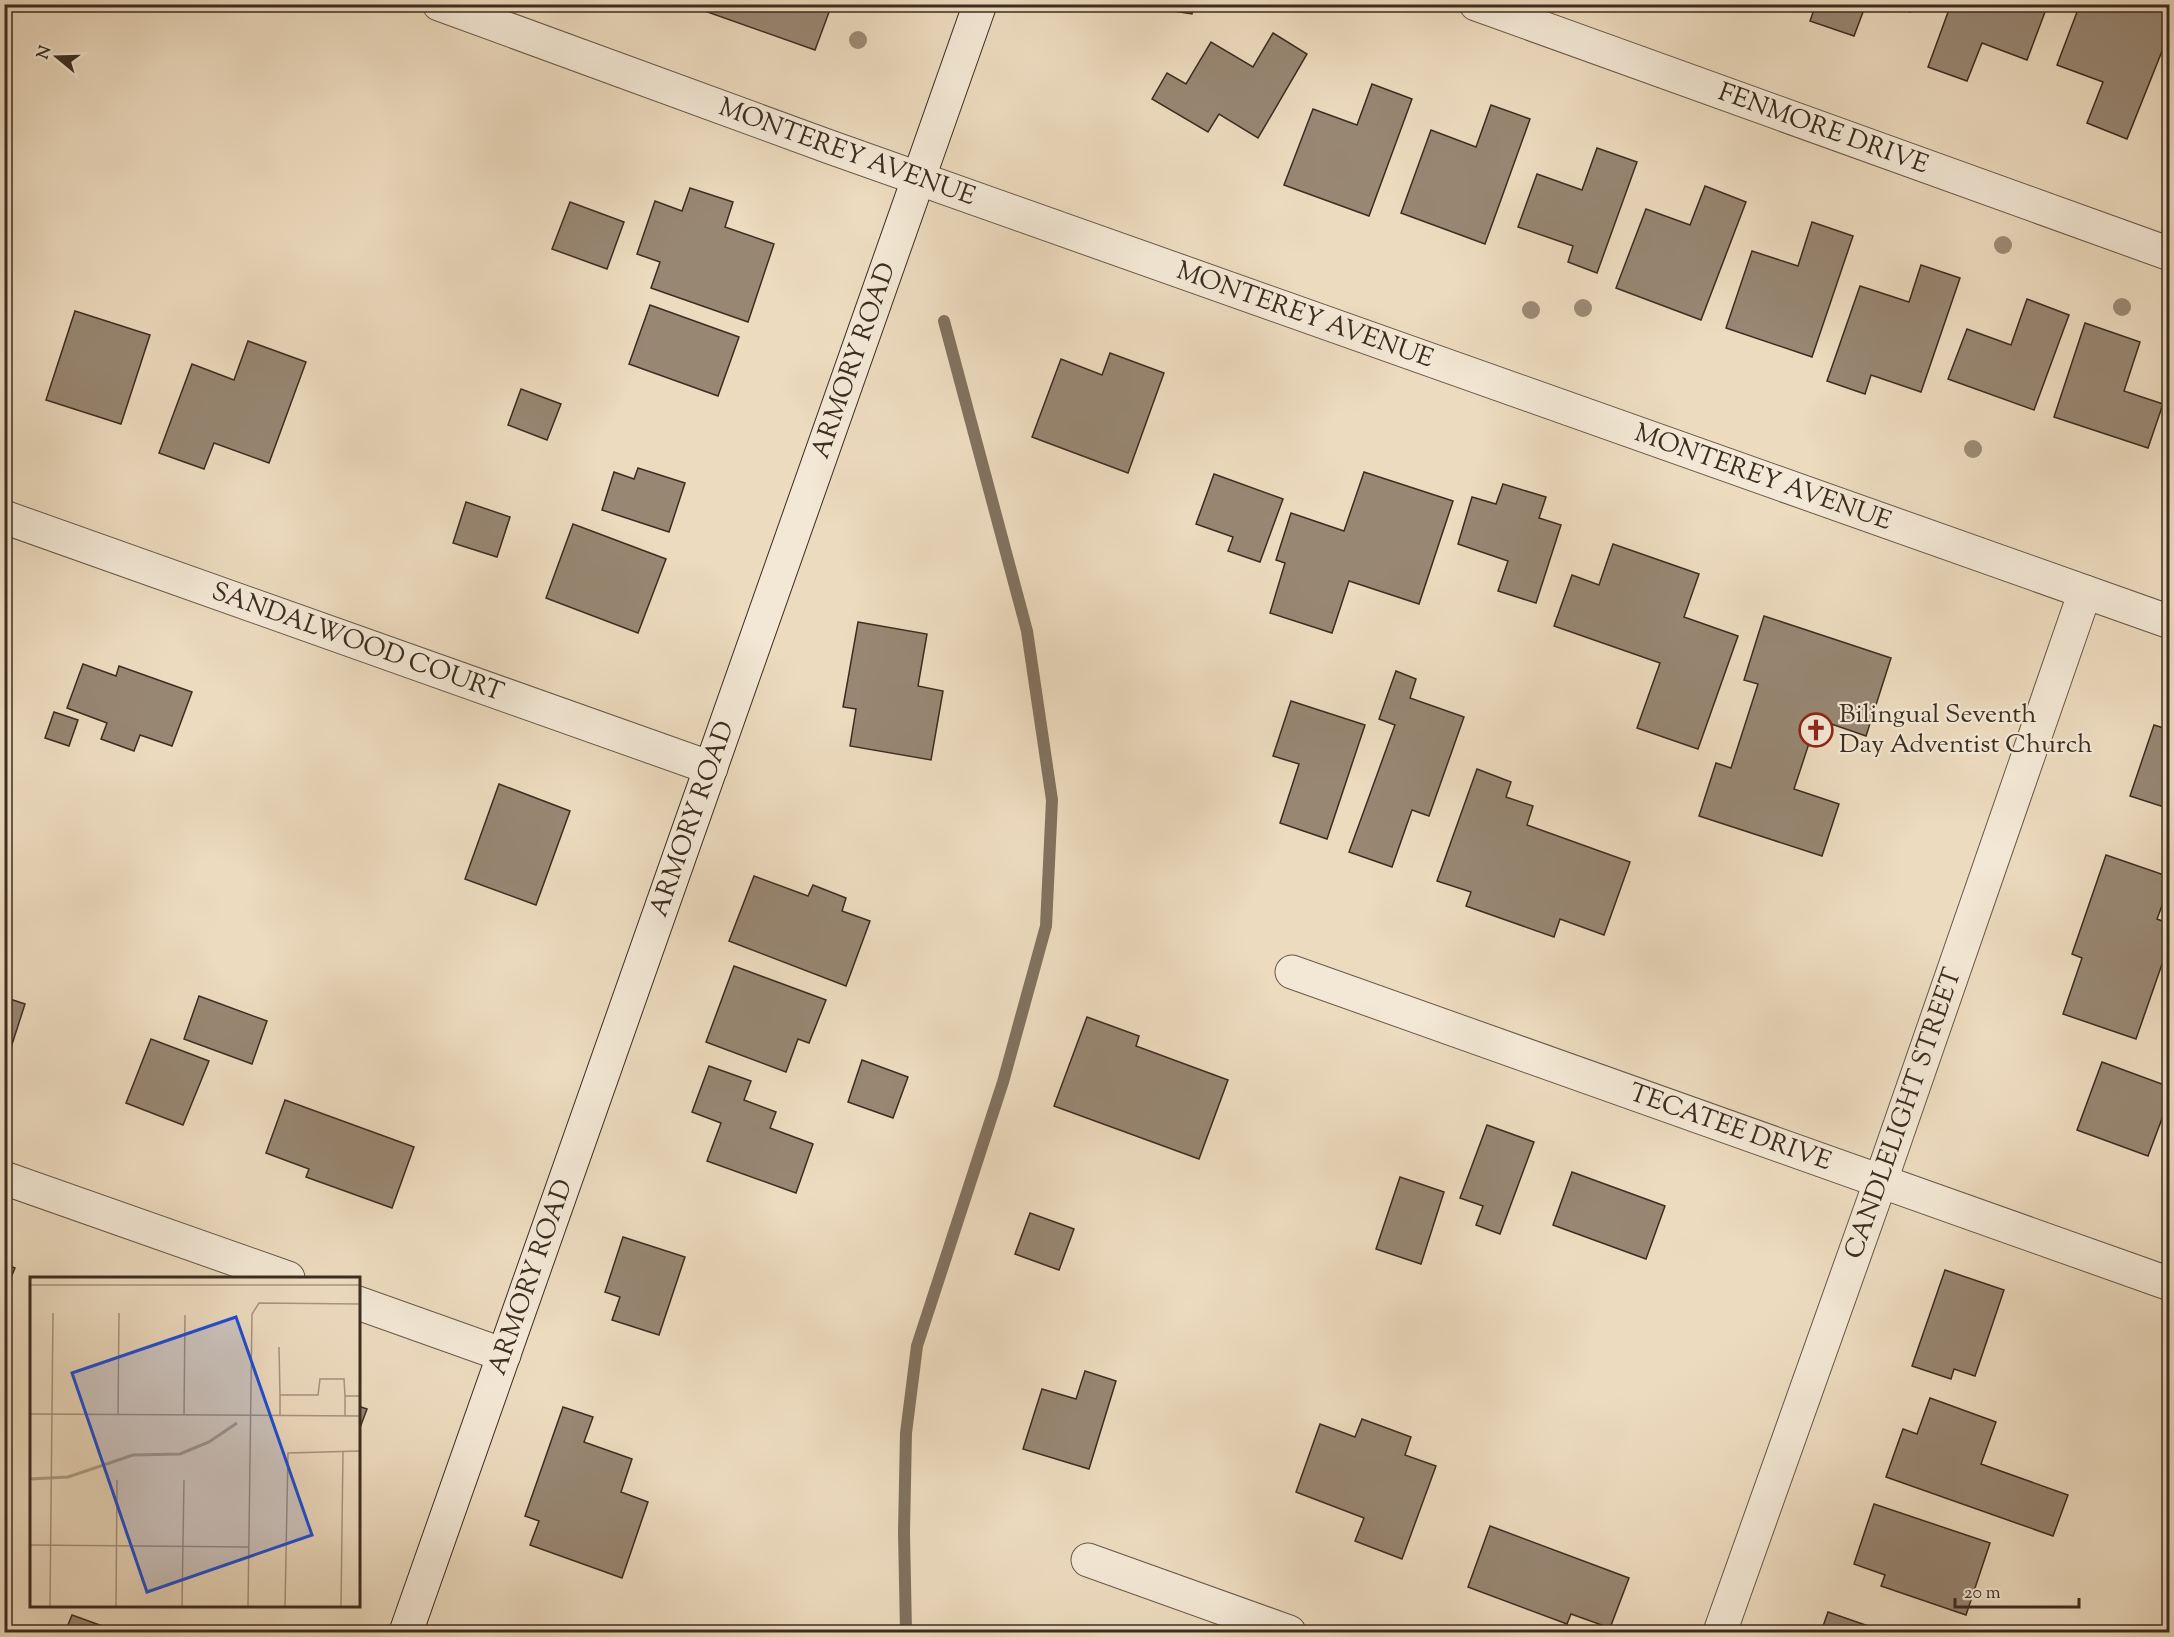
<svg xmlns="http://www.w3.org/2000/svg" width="2174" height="1637" font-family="'Sorts Mill Goudy',serif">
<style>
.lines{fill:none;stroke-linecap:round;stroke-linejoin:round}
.stream{stroke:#82725f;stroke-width:12}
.building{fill:#988773;stroke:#3c2d21;stroke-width:1.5}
.street-casing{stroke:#685848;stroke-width:35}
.secondary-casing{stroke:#3c2d21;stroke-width:35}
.street{stroke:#f3e8d5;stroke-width:33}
.secondary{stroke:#f3e8d5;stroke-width:33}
.tree{fill:#9c8b76}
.labels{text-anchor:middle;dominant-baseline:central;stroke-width:4.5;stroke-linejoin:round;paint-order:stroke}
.street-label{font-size:26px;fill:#3c2d21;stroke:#f3e8d5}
.poi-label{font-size:26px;fill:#3c2d21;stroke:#f3e8d5;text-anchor:start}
.inset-river{fill:none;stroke:#b1a089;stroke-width:3}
.inset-road{fill:none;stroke:#a69580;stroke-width:1.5}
.view{fill:#1d4ed8;fill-opacity:0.15;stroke:#1d4ed8;stroke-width:3}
.inset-edge{fill:none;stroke:#3c2d21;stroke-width:3}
</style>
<rect width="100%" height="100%" fill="#eddbbf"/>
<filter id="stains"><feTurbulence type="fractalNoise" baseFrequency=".00333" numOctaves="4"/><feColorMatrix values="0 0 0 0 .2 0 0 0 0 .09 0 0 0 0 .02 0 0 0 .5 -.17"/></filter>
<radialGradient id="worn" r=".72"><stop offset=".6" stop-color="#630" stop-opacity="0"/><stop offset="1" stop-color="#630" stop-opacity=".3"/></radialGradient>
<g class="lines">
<path class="stream" d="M906,1632L904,1532L906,1433L917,1346L1003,1082L1046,926L1052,800L1027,631L944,321"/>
</g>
<g class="building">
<path d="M685,4H832L815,50Z"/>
<path d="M1127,4H1193L1192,14Z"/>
<path d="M1816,4H1866L1854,36L1810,21Z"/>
<path d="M1891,4H1912L1910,12Z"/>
<path d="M1951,4H2048L2027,60L1982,43L1967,81L1928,67Z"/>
<path d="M2080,4H2113L2127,10L2129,4H2170V31L2127,139L2087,123L2103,82L2057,65Z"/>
<path d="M1273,33L1307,54L1258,138L1219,114L1208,132L1152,99L1167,73L1186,84L1211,42L1253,67Z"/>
<path d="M1372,84L1412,99L1369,216L1284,185L1313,109L1357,125Z"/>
<path d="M1491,105L1530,119L1485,244L1401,213L1431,130L1476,147Z"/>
<path d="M1597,148L1637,162L1597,273L1568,262L1573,246L1518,227L1537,174L1582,190Z"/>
<path d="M1705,186L1746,202L1701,320L1616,288L1646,209L1690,225Z"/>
<path d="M690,188L733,202L725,227L774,244L748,322L651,288L660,262L637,254L655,201L682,211Z"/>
<path d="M570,202L624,222L607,269L552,249Z"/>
<path d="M1812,222L1853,236L1812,357L1726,328L1752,251L1798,266Z"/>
<path d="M1921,265L1960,278L1921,392L1871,375L1865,394L1827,381L1860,286L1909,302Z"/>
<path d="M2027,299L2069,315L2034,410L1948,379L1967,329L2011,345Z"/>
<path d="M650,305L739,337L718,396L629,364Z"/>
<path d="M75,311L150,335L121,424L46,400Z"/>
<path d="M2085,323L2140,342L2124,391L2163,404L2148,448L2054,417Z"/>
<path d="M248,341L306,362L269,463L214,443L204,469L159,453L192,364L234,380Z"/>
<path d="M1110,353L1164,373L1128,473L1032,437L1061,359L1102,375Z"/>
<path d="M521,389L561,404L547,440L508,425Z"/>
<path d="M2170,435V452L2164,450Z"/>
<path d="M638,468L685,483L669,532L602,510L614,472L634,479Z"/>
<path d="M1364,472L1453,501L1419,604L1349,581L1332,633L1270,613L1285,563L1276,560L1291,513L1344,531Z"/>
<path d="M1214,474L1283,499L1260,562L1228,551L1233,537L1196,524Z"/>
<path d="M1503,484L1546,497L1539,518L1561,525L1536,603L1498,591L1508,561L1458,544L1472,497L1496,504Z"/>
<path d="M466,502L510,517L497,557L453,543Z"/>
<path d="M573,524L666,559L638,633L546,598Z"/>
<path d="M1613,544L1699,574L1684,617L1738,636L1698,749L1637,728L1660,663L1554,626L1572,575L1599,585Z"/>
<path d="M1764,616L1891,658L1866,736L1817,719L1794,789L1839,804L1822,856L1699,816L1716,763L1731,768L1758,684L1744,680Z"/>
<path d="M858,622L927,634L918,686L943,691L931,760L850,746L856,709L843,707Z"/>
<path d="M83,664L116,676L119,666L192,692L172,746L140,735L134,751L101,739L107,723L67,708Z"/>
<path d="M1396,671L1416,679L1410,698L1464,717L1429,816L1412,810L1392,867L1349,852L1395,725L1379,719Z"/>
<path d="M1291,701L1365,725L1327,839L1280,823L1299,764L1273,756Z"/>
<path d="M54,712L78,720L69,746L45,738Z"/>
<path d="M2154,725L2170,730V809L2130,796Z"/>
<path d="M1477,769L1511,782L1506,797L1533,806L1527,825L1630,862L1604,935L1560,919L1554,937L1466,906L1471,892L1437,881Z"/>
<path d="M499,784L570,811L536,905L465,879Z"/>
<path d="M2106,855L2170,877V884L2157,919L2170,924V941L2136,1039L2063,1014L2082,958L2072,954Z"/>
<path d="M754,876L808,896L813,885L846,898L842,911L870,921L846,986L729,941Z"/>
<path d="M734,966L826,1000L809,1043L798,1039L786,1072L706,1042Z"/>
<path d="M199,996L267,1021L252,1064L184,1039Z"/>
<path d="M4,997L25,1004L6,1063H4Z"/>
<path d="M1087,1017L1139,1036L1136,1046L1228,1080L1199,1159L1054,1106Z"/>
<path d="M151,1039L209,1061L183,1125L126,1103Z"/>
<path d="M862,1060L908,1077L893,1118L848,1102Z"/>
<path d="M2102,1062L2170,1087V1097L2148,1156L2077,1130Z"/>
<path d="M709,1066L751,1081L744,1100L776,1112L770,1128L813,1144L796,1193L707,1161L721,1123L692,1112Z"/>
<path d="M285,1100L414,1147L392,1208L306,1177L309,1169L266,1153Z"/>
<path d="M1487,1125L1534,1142L1500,1234L1476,1225L1483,1206L1460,1198Z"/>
<path d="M1572,1172L1665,1206L1646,1259L1553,1225Z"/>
<path d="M1400,1177L1444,1192L1421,1264L1376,1249Z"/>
<path d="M1030,1213L1074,1229L1059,1270L1015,1254Z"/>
<path d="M623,1237L685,1257L659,1335L612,1320L620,1297L605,1292Z"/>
<path d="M4,1264L15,1268L4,1294Z"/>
<path d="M1945,1270L2004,1290L1975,1376L1954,1369L1951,1379L1912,1366Z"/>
<path d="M1085,1371L1116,1381L1089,1469L1023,1449L1042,1389L1076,1399Z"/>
<path d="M1930,1398L1996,1422L1981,1464L2068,1495L2053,1536L1886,1477L1903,1429L1917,1434Z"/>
<path d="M358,1406L367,1409L358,1433Z"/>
<path d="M563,1407L593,1417L584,1442L632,1459L621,1492L648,1502L622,1578L530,1545L539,1521L525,1516Z"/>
<path d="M1362,1419L1411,1437L1405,1455L1436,1466L1402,1559L1355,1541L1364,1518L1296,1492L1320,1424L1355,1437Z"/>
<path d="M1874,1504L1990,1543L1966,1615L1881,1586L1885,1575L1854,1564Z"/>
<path d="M1490,1526L1629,1578L1610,1628L1571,1614L1567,1624L1468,1587Z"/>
<path d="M1828,1612L1877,1629L1876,1632H1821Z"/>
<path d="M72,1615L119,1632H65Z"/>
</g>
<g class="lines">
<defs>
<g id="street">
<path id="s1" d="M439,4L827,146L2170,622"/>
<path id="s2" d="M1476,4L2170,254"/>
<path id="s3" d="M4,517L711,768"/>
<path id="s4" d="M1292,972L2170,1284"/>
<path d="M4,1178L288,1278"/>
<path d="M358,1303L504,1355"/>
<path d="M1088,1560L1289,1632"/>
<path id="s5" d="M1720,1632L1881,1180L2085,592"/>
</g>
<g id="secondary">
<path id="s6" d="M406,1632L980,4"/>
</g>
</defs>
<use href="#street" class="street-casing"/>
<use href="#secondary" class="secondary-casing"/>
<use href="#street" class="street"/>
<use href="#secondary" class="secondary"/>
</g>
<g class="tree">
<circle cx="858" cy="40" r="9"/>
<circle cx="2003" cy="245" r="9"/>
<circle cx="2122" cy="307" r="9"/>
<circle cx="1583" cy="308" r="9"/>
<circle cx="1531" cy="310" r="9"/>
<circle cx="1973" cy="449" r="9"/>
</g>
<defs>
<symbol id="church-ring" viewBox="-11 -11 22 22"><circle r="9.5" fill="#f3e8d5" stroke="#8f2418" stroke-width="1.5"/><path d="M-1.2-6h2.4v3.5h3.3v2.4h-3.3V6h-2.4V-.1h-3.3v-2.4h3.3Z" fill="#8f2418"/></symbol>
</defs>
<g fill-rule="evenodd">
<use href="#church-ring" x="1797" y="711" width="38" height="38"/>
</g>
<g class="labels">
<g class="street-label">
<text stroke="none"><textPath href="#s2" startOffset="369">FENMORE DRIVE</textPath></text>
<text stroke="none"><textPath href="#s1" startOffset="434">MONTEREY AVENUE</textPath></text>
<text stroke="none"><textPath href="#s1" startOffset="920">MONTEREY AVENUE</textPath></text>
<text stroke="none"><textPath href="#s6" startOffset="1348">ARMORY ROAD</textPath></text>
<text stroke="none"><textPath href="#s1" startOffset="1406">MONTEREY AVENUE</textPath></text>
<text stroke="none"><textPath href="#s3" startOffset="375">SANDALWOOD COURT</textPath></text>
<text stroke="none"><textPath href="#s6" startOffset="862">ARMORY ROAD</textPath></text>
<text stroke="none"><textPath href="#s5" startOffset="550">CANDLELIGHT STREET</textPath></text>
<text stroke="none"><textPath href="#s4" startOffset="465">TECATEE DRIVE</textPath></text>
<text stroke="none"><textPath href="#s6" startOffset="376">ARMORY ROAD</textPath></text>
</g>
<g class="poi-label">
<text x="1839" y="715">Bilingual Seventh<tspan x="1839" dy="30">Day Adventist Church</tspan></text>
</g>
</g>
<g transform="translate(30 1277)">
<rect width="330" height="330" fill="#eddbbf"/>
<path class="inset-river" d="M0,202L38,200L103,178L150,177L179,165L207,146"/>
<path class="inset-road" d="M0,8H330M249,70L250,118H288L290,102H314L315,119H330M250,118V138M0,137L330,139M88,137L89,36M154,138L155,38M315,139V119M0,268L219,270M20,329L23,36M86,329L87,203M152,329L154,203M218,329L222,37L229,26L330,27M255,329L258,176L330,174M311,329L313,174"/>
<path class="view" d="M206,40L282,258L117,315L42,96Z"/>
<rect width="330" height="330" class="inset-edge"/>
</g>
<rect width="2174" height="1637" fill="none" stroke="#eddbbf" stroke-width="24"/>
<rect x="6" y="6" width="2162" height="1625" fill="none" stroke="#3c2d21" stroke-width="3"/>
<rect x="12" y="12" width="2150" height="1613" fill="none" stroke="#3c2d21" stroke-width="1.5"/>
<g transform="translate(57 57) rotate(289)" stroke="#f3e8d5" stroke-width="4.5" paint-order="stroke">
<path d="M0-4.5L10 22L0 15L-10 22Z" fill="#3c2d21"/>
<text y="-9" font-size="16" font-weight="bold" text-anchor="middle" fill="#3c2d21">N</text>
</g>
<path d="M1955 1598v9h124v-9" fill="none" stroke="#3c2d21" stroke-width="3"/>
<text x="1964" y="1598" font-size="18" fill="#3c2d21" stroke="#f3e8d5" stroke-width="4.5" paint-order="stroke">20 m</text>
<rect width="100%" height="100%" filter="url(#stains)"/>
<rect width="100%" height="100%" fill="url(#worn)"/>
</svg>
